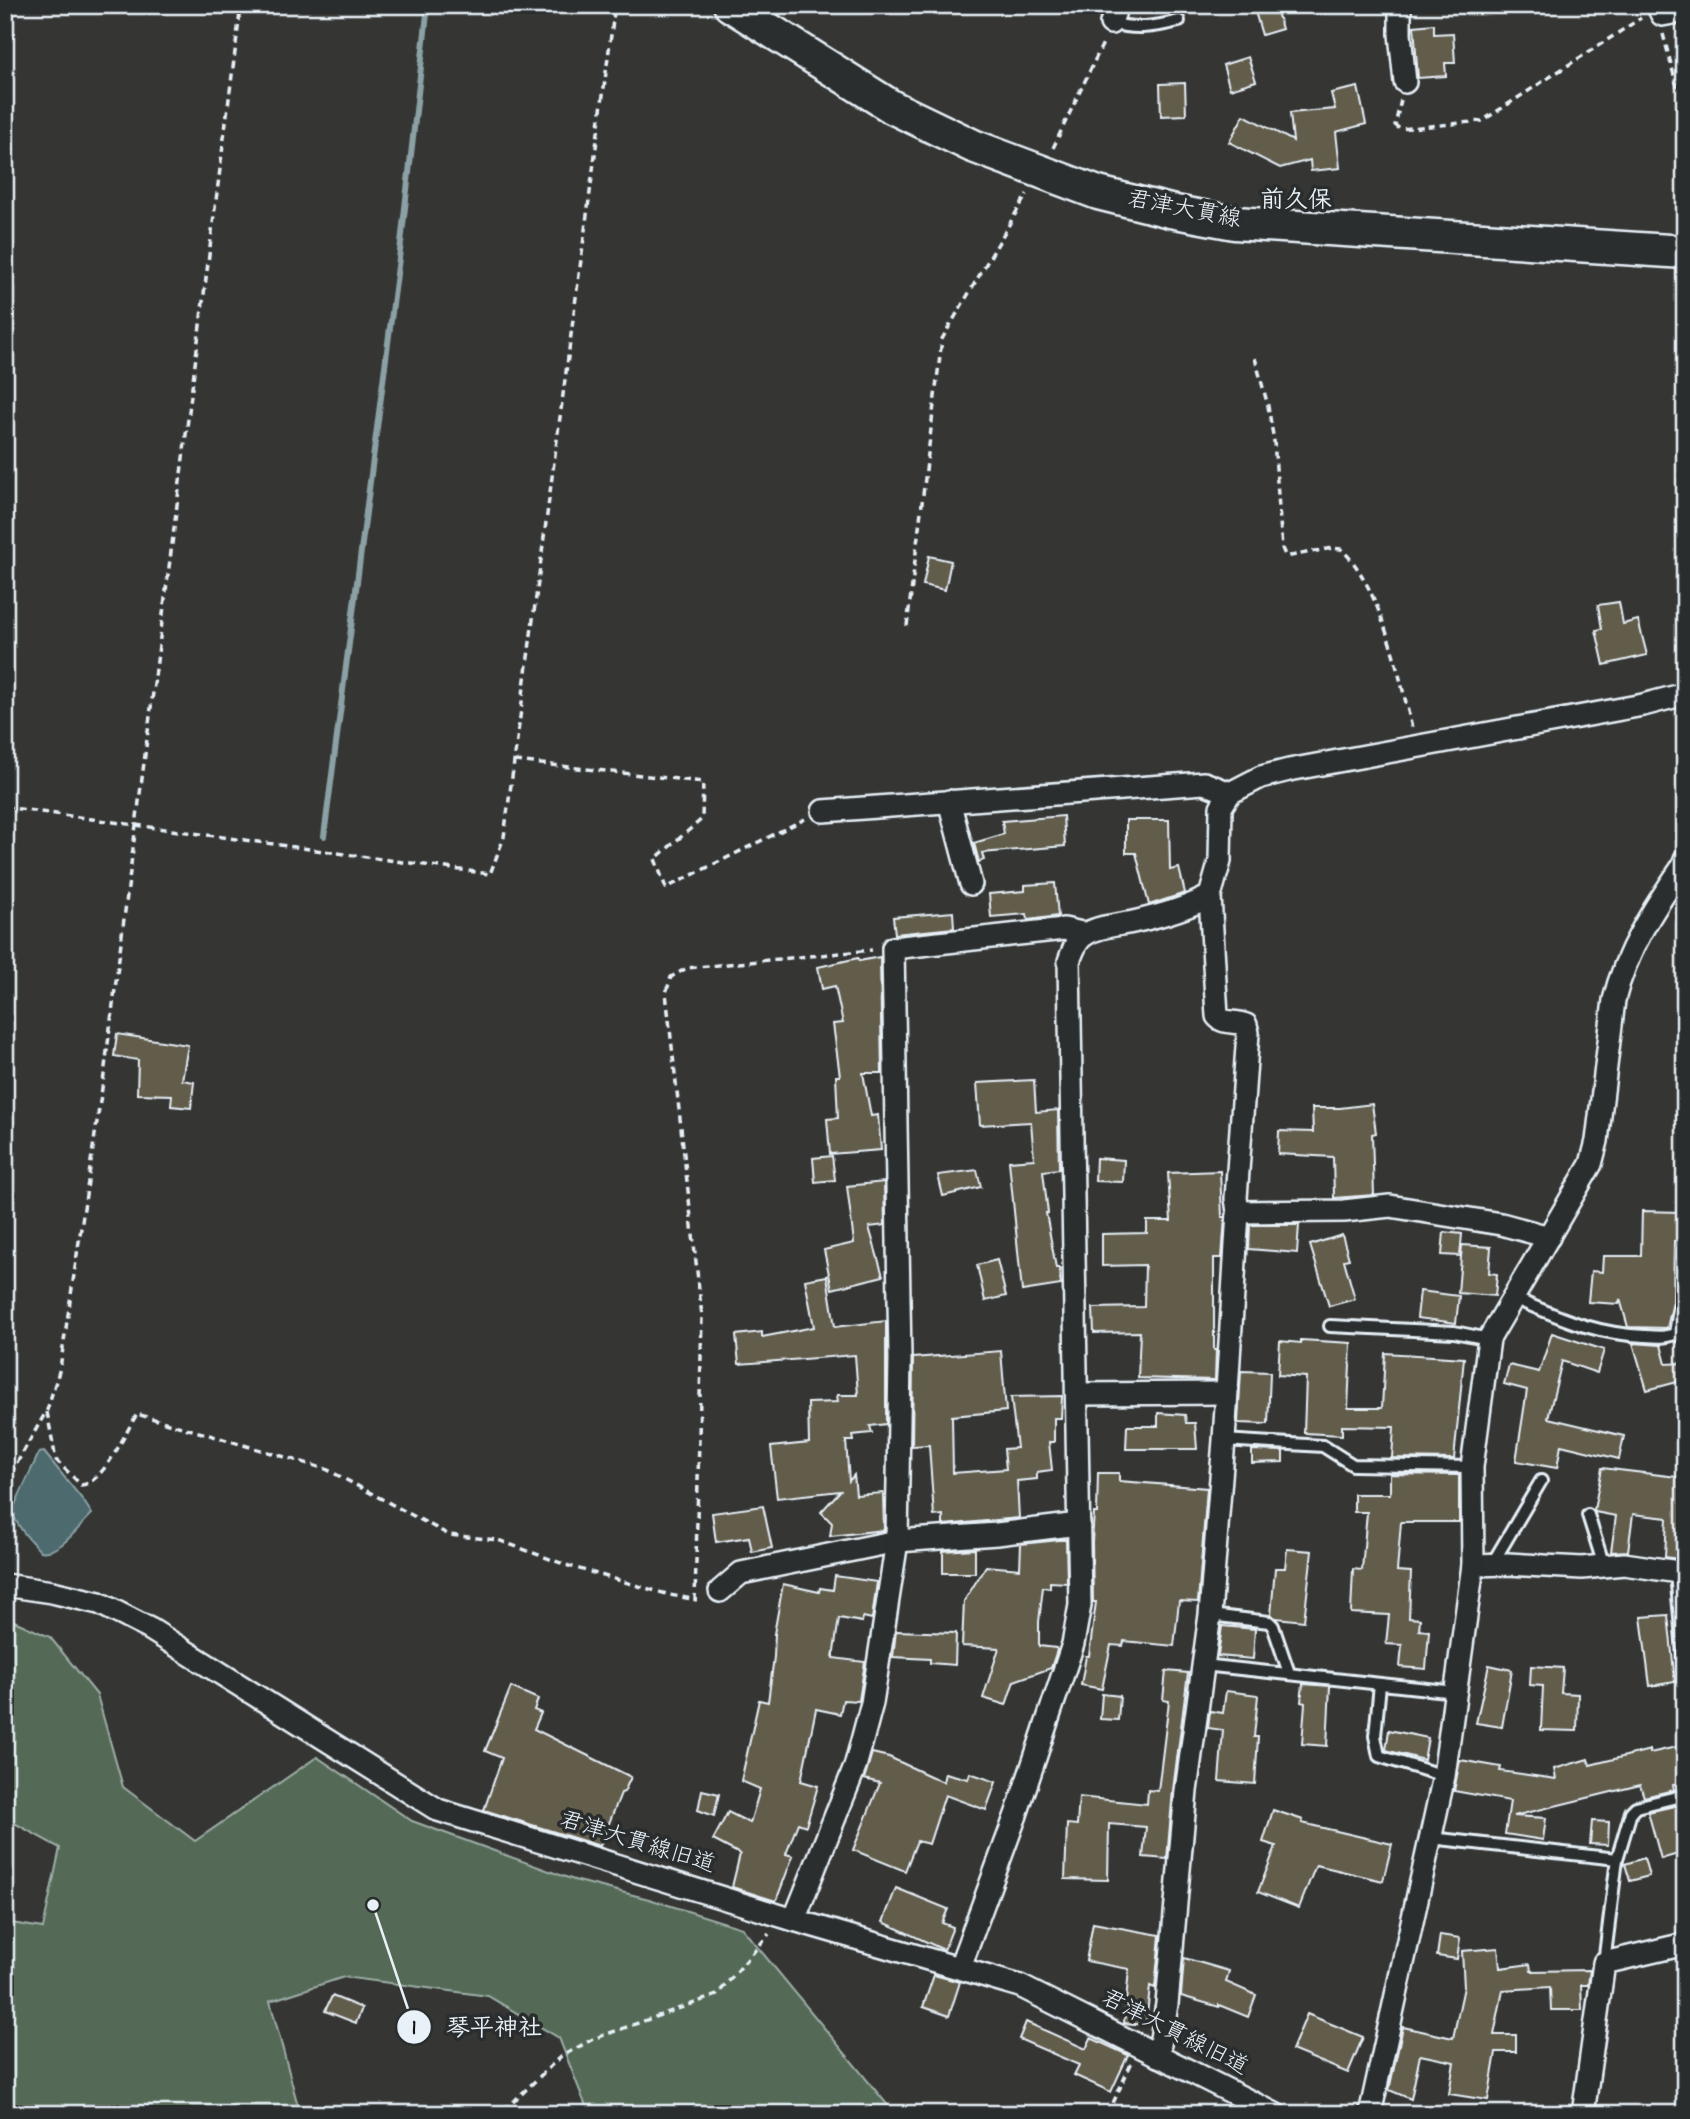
<svg xmlns="http://www.w3.org/2000/svg" width="1690" height="2119" font-family="Dekko,'Klee One',sans-serif">
<style>
.green{fill:#546a57;stroke:#9eaea8;stroke-width:2}
.water{fill:#4d6b6e;stroke:#8ba1a5;stroke-width:2}
.lines{fill:none;stroke-linecap:round;stroke-linejoin:round}
.stream{stroke:#8ba1a5;stroke-width:6}
.building{fill:#625b4b;stroke:#e8f1f8;stroke-width:2}
.service-casing{stroke:#e8f1f8;stroke-width:16}
.minor-casing{stroke:#e8f1f8;stroke-width:26}
.secondary-casing{stroke:#e8f1f8;stroke-width:37}
.path{stroke:#e8f1f8;stroke-width:3.5;stroke-dasharray:7 5;stroke-linecap:butt}
.service{stroke:#2a2d2e;stroke-width:10}
.minor{stroke:#2a2d2e;stroke-width:21}
.secondary{stroke:#2a2d2e;stroke-width:32}
.labels{text-anchor:middle;dominant-baseline:central;stroke-width:7;stroke-linejoin:round;paint-order:stroke}
.street-label{font-size:23px;fill:#e8f1f8;stroke:#2a2d2e}
.neighbourhood-label{font-size:24px;font-weight:bold;fill:#e8f1f8;stroke:#2a2d2e}
.leader{fill:none;stroke:#e8f1f8;stroke-width:2.5}
.callout-dot{fill:#e8f1f8;stroke:#2a2d2e;stroke-width:2.5}
.mark-label{font-size:21px;text-anchor:middle;font-weight:bold;fill:#111}
.callout-label{font-size:24px;text-anchor:middle;font-weight:bold;fill:#e8f1f8;stroke:#2a2d2e;stroke-width:7;stroke-linejoin:round;paint-order:stroke}
</style>
<rect width="100%" height="100%" fill="#353634"/>
<filter id="ink" filterUnits="userSpaceOnUse"><feTurbulence type="fractalNoise" baseFrequency=".0143" numOctaves="2"/><feDisplacementMap in="SourceGraphic" scale="14" xChannelSelector="R" yChannelSelector="G"/><feConvolveMatrix kernelMatrix="1 2 1 2 8 2 1 2 1" color-interpolation-filters="sRGB"/></filter>
<g filter="url(#ink)">
<path class="green" d="M5,1617L50,1637L97,1695L123,1787L195,1841L317,1757L412,1821L574,1880L649,1899L742,1928L895,2114H589L559,2038L488,1996L344,1977L270,2001L298,2106L284,2114H5V1922L43,1928L60,1848L5,1818Z"/>
<path class="water" d="M44,1452L83,1500L92,1514C78,1527 60,1555 40,1551C29,1539 17,1527 12,1511L39,1453Z"/>
<g class="lines">
<path class="stream" d="M324,836L401,243L428,5"/>
</g>
<g class="building">
<path d="M1253,5H1275L1282,29L1262,35Z"/>
<path d="M1434,24V34L1453,33L1455,63H1445L1446,76L1418,78L1414,26Z"/>
<path d="M1248,57L1256,81L1230,89L1223,65Z"/>
<path d="M1185,83L1186,115L1161,116L1160,84Z"/>
<path d="M1358,87L1366,124L1336,132L1340,168L1311,171L1310,160L1280,168L1229,142L1244,115L1293,141L1290,113L1335,109L1331,93Z"/>
<path d="M929,556L951,561L945,590L923,585Z"/>
<path d="M1619,602L1623,624L1638,620L1647,655L1604,665L1596,630L1602,629L1598,605Z"/>
<path d="M1063,816L1065,846L982,853L984,860L979,862L974,843L1004,834L1002,821Z"/>
<path d="M1126,820H1169L1170,870L1179,868L1185,893L1149,905L1136,853H1126Z"/>
<path d="M1055,883L1058,916L1028,920L1027,914L991,917L989,894L1025,891V885Z"/>
<path d="M953,912L954,928L895,934L893,917Z"/>
<path d="M880,957L882,1073H863L871,1116L878,1115L881,1150L830,1154L827,1119L838,1118L836,1076H840L833,1024L843,1023L835,986L822,989L818,967L858,958L859,961Z"/>
<path d="M117,1034L188,1045L182,1080L194,1082L191,1108L171,1106L172,1095L137,1094L138,1060L114,1056Z"/>
<path d="M1034,1080L1036,1112L1058,1110L1059,1169L1043,1171L1048,1213H1046L1056,1268H1059L1061,1285L1022,1291L1009,1161L1034,1159L1031,1122L980,1125L977,1083Z"/>
<path d="M1372,1104L1376,1133L1372,1134L1374,1195L1334,1198L1333,1157L1278,1154L1279,1131L1313,1132L1312,1108H1340Z"/>
<path d="M832,1156L835,1180L815,1182L813,1158Z"/>
<path d="M1096,1158L1124,1160L1123,1182L1095,1181Z"/>
<path d="M977,1170L981,1187L943,1196L938,1175Z"/>
<path d="M1220,1171L1222,1217H1225L1222,1258H1214V1350H1216L1215,1380L1138,1378L1140,1332L1094,1333L1093,1308L1144,1307L1145,1265L1102,1266V1234L1147,1233V1221H1171L1168,1173Z"/>
<path d="M884,1182L885,1225L869,1227L883,1276L832,1289L824,1250L854,1243L847,1186Z"/>
<path d="M1642,1211L1680,1212L1679,1241H1674L1673,1302L1667,1328L1628,1327L1620,1299L1619,1304L1588,1302L1591,1271L1602,1272L1603,1256H1641Z"/>
<path d="M1250,1225H1299L1297,1253L1249,1249Z"/>
<path d="M1444,1232L1462,1234L1460,1256L1442,1255Z"/>
<path d="M1342,1235L1349,1259L1344,1260L1355,1299L1329,1306L1310,1245Z"/>
<path d="M1462,1245L1491,1247L1489,1273L1497,1274L1495,1296L1458,1293Z"/>
<path d="M997,1260L1006,1296L985,1301L977,1265Z"/>
<path d="M827,1276L835,1327L886,1321V1424L870,1426L872,1433L853,1435L854,1441H846L849,1481L854,1475L856,1495L883,1493L884,1530L830,1536L832,1523L821,1512L840,1491L777,1498L771,1447L809,1443L808,1403L838,1402L837,1395H858L855,1355L739,1364L736,1335L762,1332V1337L814,1327L805,1280Z"/>
<path d="M1420,1291L1459,1296L1456,1323L1417,1318Z"/>
<path d="M1552,1333L1604,1350L1597,1373L1562,1361L1548,1418L1624,1436L1619,1459L1561,1445L1557,1468L1516,1461L1527,1390L1504,1384L1509,1365L1539,1372Z"/>
<path d="M1301,1340L1351,1343L1348,1408H1382L1385,1353L1464,1358L1454,1459L1392,1458L1394,1427L1342,1426V1435L1304,1433L1306,1377L1278,1375L1280,1341L1301,1343Z"/>
<path d="M1633,1343L1661,1345L1666,1364L1685,1363V1380L1647,1390Z"/>
<path d="M1001,1351L1006,1411L952,1416L953,1473L1006,1469L1004,1449L1017,1448L1011,1397L1062,1396L1061,1418H1054V1442H1049L1052,1470L1037,1472V1479L1017,1481L1019,1518L943,1525V1515L934,1516L929,1445L912,1446L913,1358Z"/>
<path d="M1241,1371L1270,1372L1268,1424L1238,1423Z"/>
<path d="M1158,1413L1185,1415L1186,1423H1195L1197,1449H1126L1127,1426H1158Z"/>
<path d="M1252,1450L1283,1451V1462L1252,1463Z"/>
<path d="M1602,1468L1685,1478V1560L1665,1557L1667,1518L1633,1514L1628,1551L1611,1552L1616,1516L1595,1512L1594,1510Z"/>
<path d="M1098,1473H1119V1481L1207,1488L1198,1602L1179,1601L1174,1646L1124,1641L1123,1646L1111,1645L1102,1689L1081,1685L1086,1656H1089L1096,1602H1093L1092,1542L1094,1513H1097Z"/>
<path d="M1390,1474L1459,1475V1522H1401L1397,1571L1411,1572L1409,1618L1420,1619L1419,1630L1429,1631L1426,1669L1400,1667L1402,1645L1386,1644L1389,1615L1351,1613L1353,1569L1362,1570L1367,1512H1354V1494H1390Z"/>
<path d="M763,1506L772,1548L752,1552L749,1537L716,1542L712,1513Z"/>
<path d="M1059,1540H1066L1067,1583L1050,1582V1588L1043,1587L1039,1622V1646L1056,1648L1057,1650L1051,1668L1014,1681L1006,1705L983,1698L999,1648L962,1646L964,1601L986,1566L1020,1569L1021,1544Z"/>
<path d="M975,1549V1573H943V1551Z"/>
<path d="M1287,1549L1312,1551L1304,1621L1276,1618L1271,1615L1275,1568H1285Z"/>
<path d="M835,1576L877,1582L872,1619L863,1617L862,1622L839,1618L833,1658L865,1662L859,1701L843,1700L840,1714L816,1709L801,1781L818,1786L806,1826L798,1823L786,1854L793,1856L776,1901L732,1887L740,1854L713,1840L728,1812L750,1823L760,1789L741,1781L759,1700L768,1702L774,1657L775,1634H774L783,1584L819,1592L820,1588L833,1590Z"/>
<path d="M1668,1615L1675,1682L1650,1686L1641,1617Z"/>
<path d="M1222,1626L1255,1629L1253,1659L1218,1656Z"/>
<path d="M896,1631L956,1633L955,1665L930,1663V1659L893,1657Z"/>
<path d="M1489,1665L1512,1670L1502,1727L1476,1723Z"/>
<path d="M1531,1666L1563,1668L1561,1693L1578,1694L1577,1731L1541,1730L1543,1686L1530,1685Z"/>
<path d="M1166,1671L1188,1673L1173,1790L1167,1859L1143,1857L1146,1827L1109,1824L1108,1880L1065,1879L1067,1824L1077,1825L1079,1797L1147,1804L1148,1790L1158,1791L1169,1701L1163,1700Z"/>
<path d="M1303,1684L1330,1686L1327,1746L1302,1744L1305,1703L1301,1702Z"/>
<path d="M511,1687L538,1699L534,1710L541,1713L534,1729L631,1777L624,1792L621,1793L600,1846L484,1810L502,1758L485,1751Z"/>
<path d="M1226,1691L1258,1695L1254,1737H1258L1255,1784L1219,1781L1223,1730L1208,1728L1210,1711L1223,1713Z"/>
<path d="M1102,1694L1120,1696L1118,1720L1100,1719Z"/>
<path d="M1389,1730L1428,1738L1424,1760L1386,1750Z"/>
<path d="M1685,1745V1783L1673,1785L1674,1790L1644,1797L1640,1785L1514,1816L1546,1818L1543,1840L1505,1834L1510,1801L1454,1791L1460,1760L1501,1767L1500,1771L1556,1779L1554,1769L1588,1759L1590,1765L1650,1750V1753Z"/>
<path d="M872,1753L889,1757L943,1782L945,1773L968,1779L970,1773L996,1782L986,1810L945,1795L929,1844L917,1841L905,1871L853,1850L880,1783L864,1779Z"/>
<path d="M702,1790L719,1794L714,1816L698,1810Z"/>
<path d="M1679,1805L1685,1826V1852L1661,1859L1648,1812Z"/>
<path d="M1273,1810L1303,1820L1302,1823L1392,1844L1383,1881L1316,1865L1299,1908L1258,1892L1276,1846L1263,1842Z"/>
<path d="M1592,1821L1609,1822L1608,1845L1590,1844Z"/>
<path d="M1644,1858L1649,1876L1630,1881L1625,1864Z"/>
<path d="M896,1888L948,1909L942,1923L953,1927L944,1950L883,1922Z"/>
<path d="M1093,1923L1160,1935L1155,1988L1150,1986L1146,2025L1124,2023L1129,1969L1086,1961Z"/>
<path d="M1440,1935L1460,1938L1457,1959L1437,1956Z"/>
<path d="M1498,1948L1500,1968L1530,1964L1531,1971L1590,1970L1588,1985H1581L1582,2010H1551L1550,1987L1503,1990L1494,2035H1516V2052H1496L1488,2100L1449,2094L1454,2062L1420,2055L1411,2099L1389,2090L1403,2027L1453,2038L1464,1987L1462,1951Z"/>
<path d="M1184,1958L1229,1971L1226,1982L1256,1995L1248,2017L1219,2005V2007L1181,1996Z"/>
<path d="M934,1975L960,1982L949,2016L923,2007Z"/>
<path d="M332,1996L362,2008L356,2023L325,2011Z"/>
<path d="M1307,2014L1363,2037L1348,2073L1292,2050Z"/>
<path d="M1026,2022L1086,2049L1091,2038L1128,2055L1111,2092L1074,2075L1079,2065L1019,2039Z"/>
</g>
<g class="lines">
<defs>
<g id="service">
<path d="M1111,23C1136,30 1154,27 1179,21"/>
<path d="M1513,1298C1559,1317 1593,1334 1645,1336C1659,1337 1669,1338 1681,1331"/>
<path d="M1330,1326L1454,1332L1489,1339"/>
<path d="M1224,1440L1323,1446L1353,1465L1472,1467"/>
<path d="M1588,1515L1604,1566"/>
<path d="M1492,1564L1541,1481"/>
<path d="M1676,1573L1685,1674"/>
<path d="M1210,1615L1269,1622L1273,1626L1289,1673"/>
<path d="M1203,1665L1456,1692"/>
<path d="M1380,1684L1375,1736L1379,1756L1444,1776"/>
<path d="M1431,1838L1617,1859"/>
<path d="M1604,1963L1617,1859L1631,1812L1636,1807L1685,1795"/>
</g>
<g id="minor">
<path d="M1400,5V34L1405,82"/>
<path d="M1657,5L1662,15L1685,11"/>
<path d="M1111,23L1117,5"/>
<path d="M949,801L971,884"/>
<path d="M823,811L1204,783L1230,793"/>
<path d="M1238,1212L1344,1211L1390,1206L1501,1224L1549,1237"/>
<path d="M1681,1331L1685,1307"/>
<path d="M1077,1394L1226,1393"/>
<path d="M1473,1565L1508,1564L1582,1568L1624,1564L1685,1573"/>
<path d="M5,1585L52,1592L99,1603L150,1629L438,1810L794,1920L1020,1986L1275,2114"/>
<path d="M720,1591L741,1573L897,1541L997,1534L1079,1524"/>
<path d="M794,1920L855,1767L872,1703L897,1541L900,1359L893,948L1064,929L1086,934"/>
<path d="M960,1967L1016,1815L1073,1644L1080,1605L1069,961C1073,951 1076,939 1086,934C1099,926 1118,925 1133,922C1160,916 1186,909 1210,896L1220,861L1221,807L1230,793L1261,777L1289,770L1643,705L1685,694"/>
<path d="M1158,2056L1167,2004L1186,1791L1210,1615L1224,1440L1238,1212L1236,1198L1248,1033L1246,1025C1236,1020 1224,1025 1217,1016L1210,896"/>
<path d="M1370,2114L1444,1776L1473,1565L1472,1467L1489,1339L1591,1164L1597,1141L1614,1000C1626,950 1654,908 1683,866L1685,859"/>
<path d="M1583,2114L1604,1963L1685,1944"/>
</g>
<path id="secondary" d="M730,5L892,107L973,146L1098,193L1170,211L1235,223L1685,252"/>
</defs>
<use href="#service" class="service-casing"/>
<use href="#minor" class="minor-casing"/>
<use href="#secondary" class="secondary-casing"/>
<g class="path">
<path d="M1663,34L1685,117"/>
<path d="M1401,100L1395,125L1400,129L1482,121L1641,18"/>
<path d="M1053,148L1104,41"/>
<path d="M1255,358L1268,406L1274,441L1282,548L1285,555L1291,556L1332,548L1341,549C1380,584 1400,678 1412,728"/>
<path d="M907,626L942,339L1027,194"/>
<path d="M515,761L703,782L702,819L655,859L666,888L805,819"/>
<path d="M5,807L490,874L504,837L615,5"/>
<path d="M47,1412L56,1460L81,1485C103,1484 125,1433 137,1414L326,1469L449,1535L498,1540L569,1566L670,1595L697,1600"/>
<path d="M5,1484L47,1410L60,1368L104,1075L241,5"/>
<path d="M695,1601L702,1316L666,993L671,977L687,968L872,950"/>
<path d="M443,2114L509,2106L560,2057L593,2039L717,1995L769,1934"/>
<path d="M1108,2114L1131,2064"/>
</g>
<use href="#service" class="service"/>
<use href="#minor" class="minor"/>
<use href="#secondary" class="secondary"/>
</g>
</g>
<g class="labels">
<g class="street-label">
<text transform="translate(1184 211) rotate(11)">君津大貫線</text>
<text transform="translate(637 1844) rotate(17)">君津大貫線旧道</text>
<text transform="translate(1174 2034) rotate(27)">君津大貫線旧道</text>
</g>
<g class="neighbourhood-label">
<text x="1296" y="202">前久保</text>
</g>
</g>
<path class="leader" d="M373 1905L414 2027"/>
<g class="callout-dot">
<circle cx="373" cy="1905" r="7"/>
<circle cx="414" cy="2027" r="18"/>
</g>
<g class="mark-label">
<text x="414" y="2034">1</text>
</g>
<g class="callout-label">
<text x="494" y="2035">琴平神社</text>
</g>
<rect width="1690" height="2119" fill="none" stroke="#2a2d2e" stroke-width="28"/>
<rect x="14" y="14" width="1662" height="2091" fill="none" stroke="#e8f1f8" stroke-width="2.5" filter="url(#ink)"/>
</svg>
